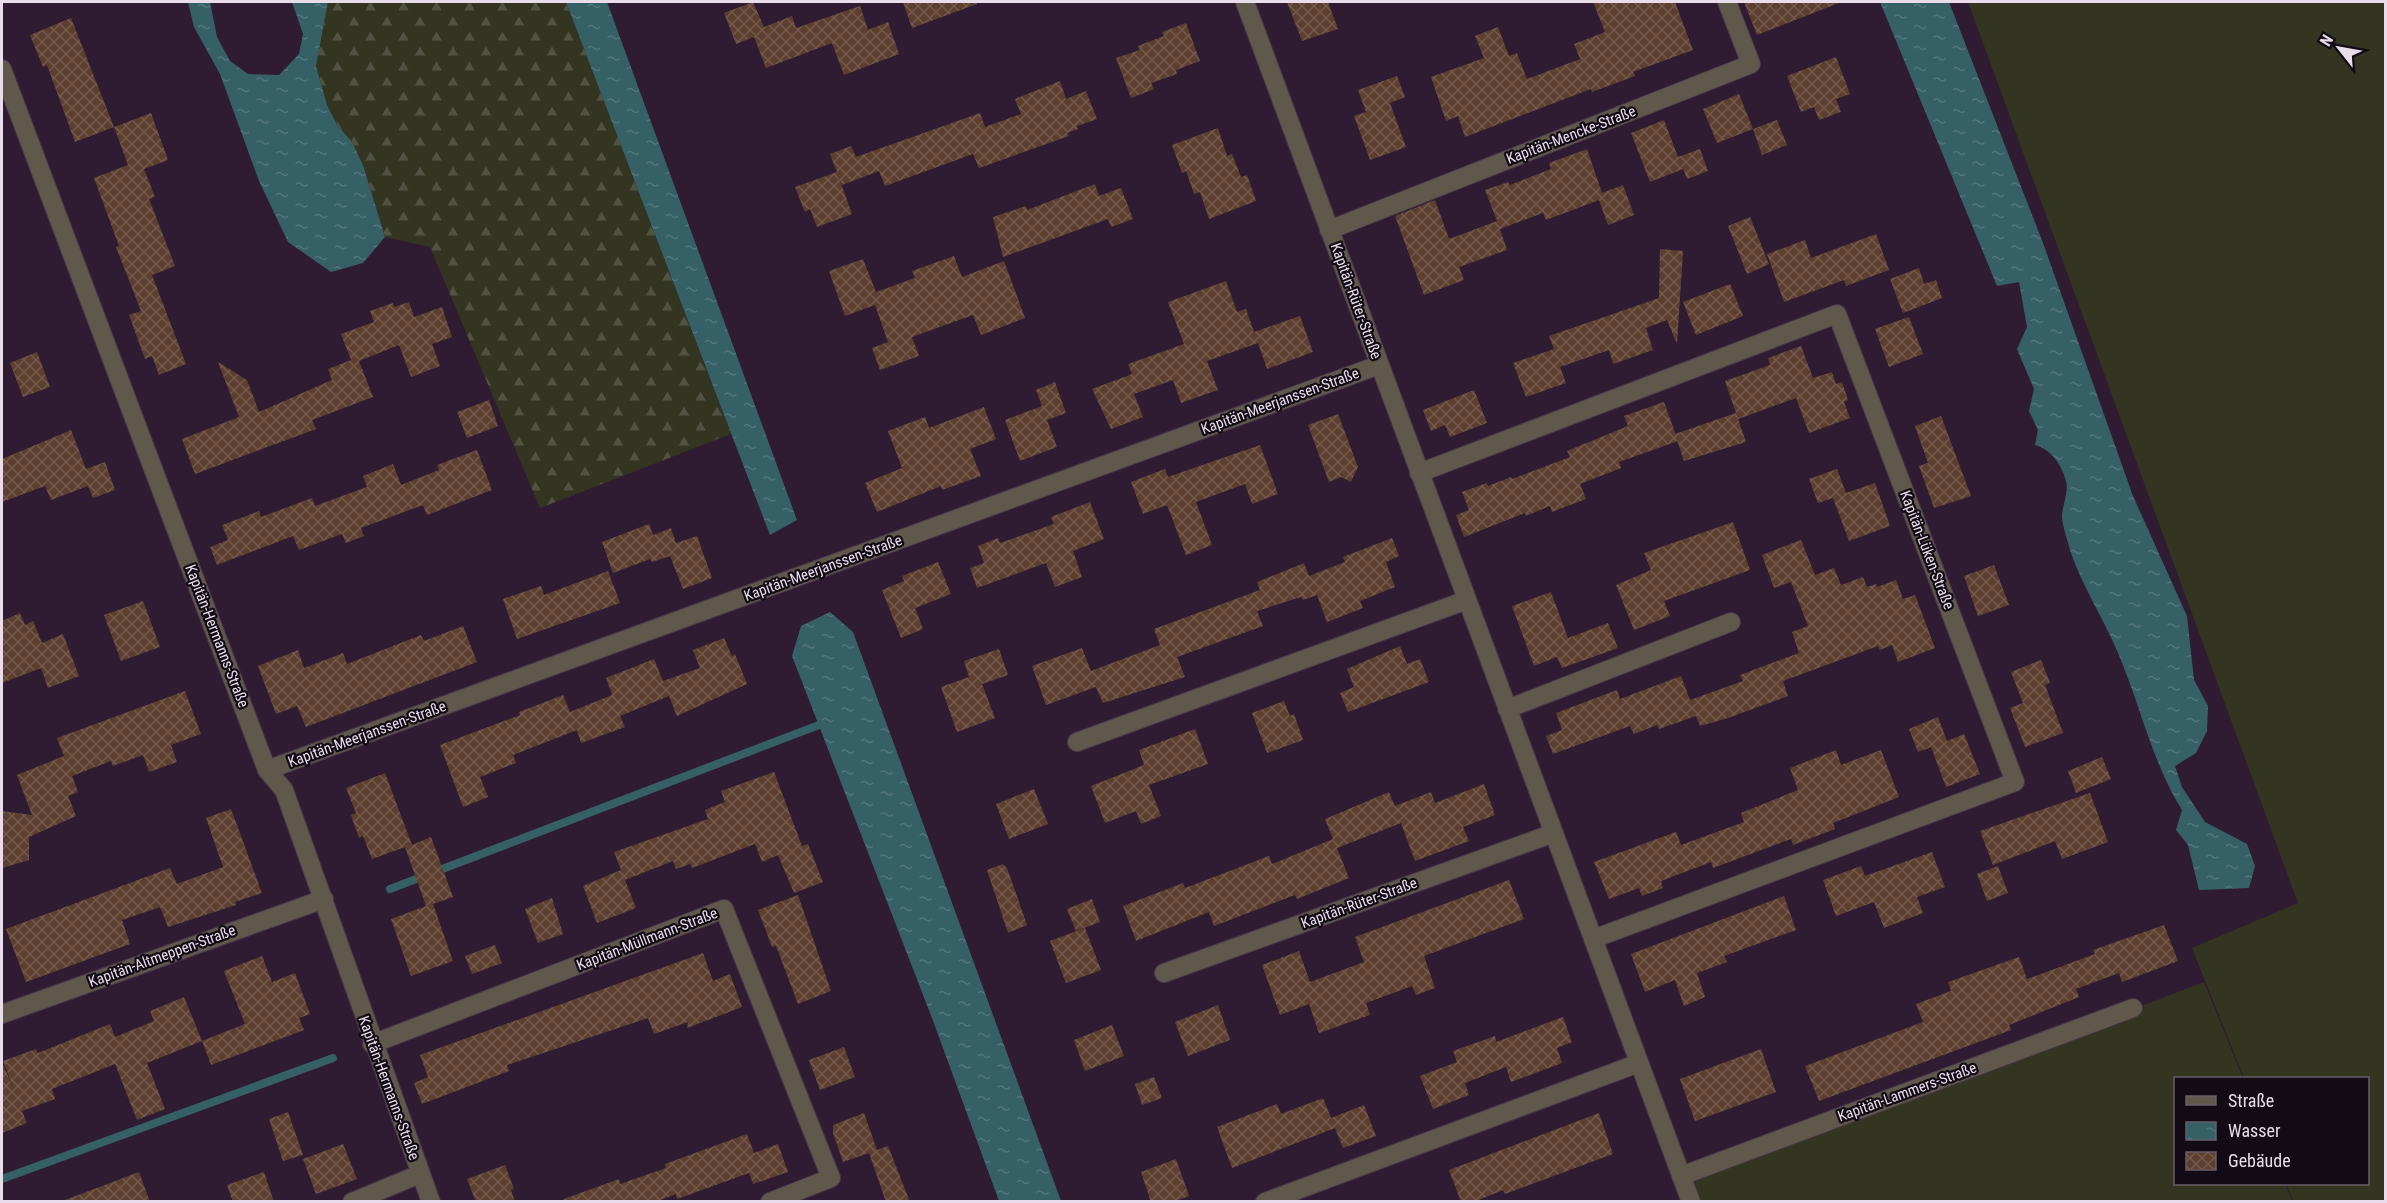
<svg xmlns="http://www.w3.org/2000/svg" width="2387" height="1203" font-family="'Roboto Condensed',sans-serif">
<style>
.grass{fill:#333520}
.forest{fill:url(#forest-firs)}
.water{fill:url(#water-ripples)}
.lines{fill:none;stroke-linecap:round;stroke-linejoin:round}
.stream{stroke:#356065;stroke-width:8}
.building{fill:url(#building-cross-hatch)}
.minor-casing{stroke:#49374d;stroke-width:20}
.minor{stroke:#5f584b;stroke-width:18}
.labels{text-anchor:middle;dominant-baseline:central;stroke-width:4.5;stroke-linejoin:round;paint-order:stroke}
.street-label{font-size:15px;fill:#e9ddec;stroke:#120a14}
</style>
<defs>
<pattern id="forest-firs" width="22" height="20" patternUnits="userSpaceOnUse" patternTransform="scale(1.5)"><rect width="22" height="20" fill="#333520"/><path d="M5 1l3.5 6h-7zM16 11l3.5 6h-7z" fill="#515241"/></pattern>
<pattern id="water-ripples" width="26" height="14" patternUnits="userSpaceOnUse" patternTransform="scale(1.5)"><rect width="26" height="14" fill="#356065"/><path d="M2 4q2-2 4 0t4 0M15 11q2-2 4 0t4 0" fill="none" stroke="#52767b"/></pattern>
<pattern id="building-cross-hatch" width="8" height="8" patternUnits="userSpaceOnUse" patternTransform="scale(1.5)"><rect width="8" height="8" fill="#5c3f2e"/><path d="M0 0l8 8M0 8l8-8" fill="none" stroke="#735a4c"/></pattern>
</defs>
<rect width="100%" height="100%" fill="#2f1c33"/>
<g class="grass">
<path d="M1968,2H2385V1201H2293L2286,1184H2368V1078H2244L2192,948L2298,903Z"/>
<path d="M2204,982L2243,1078H2176V1184H2285L2292,1201L1699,1202L1694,1187L1696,1180L1705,1174Z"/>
</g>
<path class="forest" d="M328,2H566L731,434L540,508L430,247L385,237L363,165L352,142L337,125L327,105L316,66Z"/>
<g class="water">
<path d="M188,2H210L217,37L230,61L248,74L279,75L299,54L303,34L292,2H328L316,66L327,105L337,125L352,142L363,165L385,237L363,263L331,272L288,242L259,181L220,74L194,27Z"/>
<path d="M566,2H607L797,520L770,535Z"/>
<path d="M1880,2H1949L2043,243L2133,496L2187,616L2194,680L2208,706L2207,731L2196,753L2175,766L2182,787L2205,822L2247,844L2255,866L2249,888L2199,890L2188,845L2176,830L2182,810C2152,762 2140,704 2118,653C2104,619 2083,588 2071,553C2068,542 2063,528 2062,517C2062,506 2069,492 2066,481C2062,465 2051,449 2035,445L2038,430L2029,411L2034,389L2017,349L2027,327L2019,282L1997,286Z"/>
<path d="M830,612L853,632L1061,1201H999L932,1018L792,656L801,626Z"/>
</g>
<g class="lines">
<g class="stream">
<path d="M390,889L819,725"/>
<path d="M2,1179L333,1058"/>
</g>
</g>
<g class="building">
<path d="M753,2L764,27L792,16L796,28L860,6L868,30L888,22L899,54L844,75L832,43L766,68L754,37L736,44L724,13Z"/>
<path d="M903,2H977V4L912,28Z"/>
<path d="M1287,2H1328L1338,29L1302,41Z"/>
<path d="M1593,2H1675L1693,50L1633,72L1635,76L1592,92L1591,89L1465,137L1458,116L1446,121L1431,77L1484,58L1475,36L1498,27L1509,56L1517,53L1527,79L1580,59L1574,44L1605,32Z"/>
<path d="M1744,2H1839V3L1757,35Z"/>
<path d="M71,18L114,127L75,142L47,65L43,67L30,35Z"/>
<path d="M1186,23L1200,61L1176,70L1177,74L1151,83L1154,89L1131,98L1116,58L1140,50L1138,46L1164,36L1162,32Z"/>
<path d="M1836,57L1850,94L1836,99L1841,112L1819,120L1814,107L1801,112L1787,76Z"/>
<path d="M1397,76L1405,97L1390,103L1406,147L1370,160L1354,116L1366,112L1358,90Z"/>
<path d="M1060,81L1066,99L1086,91L1097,119L1077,126L1078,129L1067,133L1069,136L979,168L973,154L885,186L879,171L842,185L830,154L851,146L856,157L980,113L985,127L1021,114L1015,99Z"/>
<path d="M1739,94L1753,129L1717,143L1703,109Z"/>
<path d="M151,113L168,160L144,169L155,197L149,199L175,266L152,275L186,364L159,375L152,356L145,359L129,315L141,311L116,247L119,246L94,178L128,165L114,127Z"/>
<path d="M1664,120L1678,157L1700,149L1708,171L1687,179L1681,163L1683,169L1650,182L1631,133Z"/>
<path d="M1777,120L1787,145L1762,155L1753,129Z"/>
<path d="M1218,128L1227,156L1232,154L1241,177L1247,175L1256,201L1209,219L1200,192L1194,194L1186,171L1182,173L1172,145Z"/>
<path d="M1587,149L1602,193L1623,185L1634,215L1608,225L1599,200L1546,220L1543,213L1500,229L1507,250L1459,267L1464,280L1424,295L1395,216L1435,200L1449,239L1497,221L1485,190L1508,182L1510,185L1551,169L1549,163Z"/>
<path d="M837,172L852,214L817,227L810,209L805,212L795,187Z"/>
<path d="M1095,184L1099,196L1121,188L1133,219L1111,227L1108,219L1003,257L993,217L1026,206L1027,210Z"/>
<path d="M1750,217L1769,264L1747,274L1728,226Z"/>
<path d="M1876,234L1889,270L1846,286L1844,280L1784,302L1767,254L1805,240L1811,258Z"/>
<path d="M1660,249L1683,251L1677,344L1667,320L1646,328L1653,350L1613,364L1609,350L1560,367L1566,383L1526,397L1513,363L1554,349L1549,336L1659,298Z"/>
<path d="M954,256L962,277L1004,261L1025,318L981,335L973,315L912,337L919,356L880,370L872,348L888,342L875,305L845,316L829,271L863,259L876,292L915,278L912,271Z"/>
<path d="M1919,268L1924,284L1936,280L1942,298L1903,313L1890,279Z"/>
<path d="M1226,281L1237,312L1246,309L1254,332L1300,316L1313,352L1267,369L1258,343L1207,361L1218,390L1181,403L1173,380L1134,394L1143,417L1111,429L1092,389L1132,374L1128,364L1184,344L1168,302Z"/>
<path d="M1730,284L1743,316L1696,335L1683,302Z"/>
<path d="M409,302L414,317L442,307L452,337L432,344L440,366L411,377L399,345L359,361L373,397L312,420L316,429L195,474L182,439L239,417L218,362L247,380L259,412L332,380L328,369L351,360L341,334L374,322L370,311L393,303L394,307Z"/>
<path d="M1909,317L1923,354L1889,367L1875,329Z"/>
<path d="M1801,346L1813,378L1832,372L1836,384L1842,382L1848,400L1844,402L1850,418L1809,433L1796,398L1738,419L1725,381L1770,365L1768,358Z"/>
<path d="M37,352L50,387L23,397L10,363Z"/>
<path d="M1055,382L1066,413L1047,420L1057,447L1020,461L1005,420L1042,406L1036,390Z"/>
<path d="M1474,390L1487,423L1450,437L1445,425L1431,431L1423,410Z"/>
<path d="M489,400L498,426L467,438L457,412Z"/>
<path d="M1664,402L1678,441L1619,462L1621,468L1580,484L1586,499L1552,512L1550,506L1526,516L1525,513L1464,537L1456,515L1469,510L1462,492L1487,483L1488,486L1511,477L1512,479L1570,457L1567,451L1628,426L1624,416Z"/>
<path d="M984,407L996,439L970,449L981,476L942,490L941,486L877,512L865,483L902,468L888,431L925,417L929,428Z"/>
<path d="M1736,413L1746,442L1684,461L1675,434Z"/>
<path d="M1338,414L1358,467L1351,482L1341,477L1329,482L1308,425Z"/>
<path d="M1941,416L1971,496L1934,508L1919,466L1928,463L1915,426Z"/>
<path d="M71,430L86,469L105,462L115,490L93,498L88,486L51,500L45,486L2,502V459Z"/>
<path d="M1260,445L1278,494L1252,504L1245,484L1196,502L1212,545L1186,555L1167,505L1143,514L1131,482L1165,469L1168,477Z"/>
<path d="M477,450L492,490L427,515L423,505L361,528L364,536L346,543L342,534L299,550L293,536L217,565L210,547L228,540L222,525L259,511L261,517L312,498L315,506L367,487L363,476L393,464L401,485L439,470L437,465Z"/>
<path d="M1837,469L1846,493L1875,483L1890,526L1849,541L1833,498L1818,503L1809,479Z"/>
<path d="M1090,502L1104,539L1073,551L1082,577L1055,587L1046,563L977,588L970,568L984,563L978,546L998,538L1000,543L1054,524L1051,517Z"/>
<path d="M1733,522L1750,570L1664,601L1670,616L1634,630L1616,585L1651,570L1644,553Z"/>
<path d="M649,524L653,535L671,528L676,543L697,536L712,578L683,589L670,556L652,562L650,559L613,573L602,542Z"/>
<path d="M1392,538L1399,556L1386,562L1395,587L1360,601L1363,608L1327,622L1317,595L1303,600L1301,597L1257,611L1263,626L1177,657L1185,677L1103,703L1096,687L1046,705L1032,666L1082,648L1091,671L1160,645L1154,629L1260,590L1257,582L1304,563L1309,576L1345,562L1343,557Z"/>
<path d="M1801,540L1815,575L1834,568L1841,585L1863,577L1867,587L1876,584L1877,587L1896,580L1903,599L1915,595L1935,648L1898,662L1892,645L1880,650L1878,646L1783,681L1788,696L1728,718L1700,726L1696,716L1659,729L1657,725L1634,734L1630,726L1553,754L1546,736L1562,730L1556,713L1617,690L1620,699L1681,676L1690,700L1743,681L1740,675L1799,653L1792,632L1808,626L1791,582L1774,588L1762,555Z"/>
<path d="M938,562L951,594L915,608L923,629L901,638L882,590L904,581L902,576Z"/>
<path d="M1994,565L2009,605L1978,616L1964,576Z"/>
<path d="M608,571L620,603L517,639L503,599L541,586L544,595Z"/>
<path d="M1551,592L1568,638L1608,623L1618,648L1562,668L1557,657L1534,666L1512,606Z"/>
<path d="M143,601L160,647L121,661L104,615Z"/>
<path d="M20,613L25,625L33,621L42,643L63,634L79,676L48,688L41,668L2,683V621Z"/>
<path d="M463,626L477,662L306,727L297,706L276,714L258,666L298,650L304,668L343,653L347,664L421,635L424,641Z"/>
<path d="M724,638L732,656L735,654L747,684L677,716L667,691L669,696L620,716L625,727L581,743L577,730L513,755L516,763L480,777L488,797L463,807L440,745L520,715L519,712L563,695L570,712L612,695L606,678L654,659L663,681L700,668L693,650Z"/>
<path d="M1400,646L1407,664L1420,659L1429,682L1348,712L1340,693L1354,687L1347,669Z"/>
<path d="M999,649L1008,675L982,684L995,718L957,732L941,687L969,677L964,661Z"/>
<path d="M2041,660L2050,683L2045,685L2063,733L2025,747L2010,708L2023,703L2011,672Z"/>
<path d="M185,691L201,734L171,745L177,762L149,772L143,755L113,766L111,761L72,776L78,792L68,796L76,816L29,837V860L2,868V811L32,815L17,775L64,756L57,738Z"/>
<path d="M1284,701L1290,716L1294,714L1303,740L1267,753L1252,713Z"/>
<path d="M1938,717L1947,741L1964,734L1980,774L1946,787L1931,747L1937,745L1918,752L1909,729Z"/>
<path d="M1195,729L1208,764L1149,785L1161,816L1141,824L1136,811L1105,823L1091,786L1144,765L1139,750Z"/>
<path d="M1836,750L1841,765L1881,750L1899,797L1833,823L1835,829L1793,845L1791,839L1713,868L1711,862L1661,881L1663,888L1642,896L1639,888L1609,899L1594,862L1676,832L1681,845L1744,822L1741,813L1798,790L1790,768Z"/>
<path d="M2102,757L2111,779L2076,793L2068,771Z"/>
<path d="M774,772L802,846L808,844L823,882L794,893L778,855L762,862L755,844L692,868L690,864L676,869L673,861L625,880L636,908L597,923L583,886L621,870L614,852L708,819L705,810L725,802L721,791Z"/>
<path d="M385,773L412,845L431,837L453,897L433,904L453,961L411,976L391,919L426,906L405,847L372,859L363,836L359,838L351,815L356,813L346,788Z"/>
<path d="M1484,784L1495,815L1463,827L1469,841L1415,861L1401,823L1337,848L1349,878L1297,899L1295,895L1214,926L1209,912L1136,941L1123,906L1183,883L1185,888L1269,856L1272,864L1333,839L1325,819L1389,792L1395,806L1431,792L1435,803Z"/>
<path d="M1034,789L1048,824L1009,839L996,804Z"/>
<path d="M2090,793L2108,842L2062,859L2055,841L1993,865L1980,831Z"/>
<path d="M231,809L262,893L235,902L236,905L168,927L160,907L122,920L130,944L26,982L6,929L170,868L177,884L223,867L206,818Z"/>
<path d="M1932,852L1945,887L1917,897L1923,913L1884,928L1874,902L1836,916L1823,880L1861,866L1865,876Z"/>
<path d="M1003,864L1007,868L1027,925L1008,933L987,870Z"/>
<path d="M1998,866L2008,893L1987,901L1977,874Z"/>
<path d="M1509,880L1524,919L1424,956L1435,988L1416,995L1412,986L1366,1003L1370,1015L1319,1033L1309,1004L1280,1015L1262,965L1299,951L1310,982L1364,962L1355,937Z"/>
<path d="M798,895L831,991L798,1004L776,946L772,947L758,910Z"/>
<path d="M1784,896L1796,930L1724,956L1727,962L1697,973L1705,997L1684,1006L1675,980L1645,992L1631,954Z"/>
<path d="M552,898L563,934L538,943L525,909Z"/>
<path d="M1092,899L1100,922L1076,931L1067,909Z"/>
<path d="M2164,925L2178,961L2122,982L2119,973L2076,989L2079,997L2009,1025L2011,1030L1819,1101L1805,1066L1923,1022L1916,1004L1951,991L1948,982L2019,957L2027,979L2095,954L2093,950Z"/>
<path d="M1085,928L1101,970L1066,983L1050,941Z"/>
<path d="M495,945L502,963L472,974L465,956Z"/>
<path d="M703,953L713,981L730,974L742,1007L687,1028L688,1022L654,1034L648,1018L507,1065L509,1071L422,1104L414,1083L428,1077L420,1055Z"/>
<path d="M262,956L272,982L295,973L310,1014L299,1018L304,1030L211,1065L202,1041L245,1024L224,971Z"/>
<path d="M184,997L202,1041L147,1063L165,1109L137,1120L115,1064L52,1089L55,1099L22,1111L27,1123L2,1133V1062L15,1092L3,1061L36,1049L38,1053L110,1024L115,1037L154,1021L150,1011Z"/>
<path d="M1218,1005L1230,1040L1188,1056L1175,1022Z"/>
<path d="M1563,1017L1572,1042L1557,1048L1562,1063L1511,1082L1506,1067L1465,1083L1469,1095L1433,1109L1420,1076L1457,1062L1453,1051L1495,1036L1496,1042Z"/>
<path d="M1112,1025L1124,1056L1085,1071L1074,1040Z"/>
<path d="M844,1047L855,1077L820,1090L809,1060Z"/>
<path d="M1761,1049L1776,1092L1695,1121L1680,1079Z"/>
<path d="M1154,1077L1162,1098L1142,1105L1135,1084Z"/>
<path d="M1323,1098L1331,1118L1364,1105L1376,1136L1343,1148L1335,1128L1232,1168L1217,1127L1277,1104L1281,1114Z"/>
<path d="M288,1112L303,1155L283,1161L269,1119Z"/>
<path d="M864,1113L877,1150L888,1146L910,1202H886L869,1153L843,1162L833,1133V1125Z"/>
<path d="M1599,1113L1613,1154L1505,1194L1503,1190L1474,1202H1461L1449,1170Z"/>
<path d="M747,1134L754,1153L778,1144L788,1172L753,1184L749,1173L677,1199L676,1194L655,1202H564V1199L619,1179L620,1184L666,1168L665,1164Z"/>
<path d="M343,1144L357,1179L316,1194L303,1159Z"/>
<path d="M1176,1159L1189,1196L1173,1202H1151L1141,1172Z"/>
<path d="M505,1165L514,1189L511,1190L515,1202H476L467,1179Z"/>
<path d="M139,1172L150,1202H65V1200Z"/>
<path d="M264,1172L274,1202H233L227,1185Z"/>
</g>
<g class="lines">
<defs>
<g id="minor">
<path d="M1245,2L1691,1202"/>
<path d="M2,69L267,770L284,790L431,1202"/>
<path d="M1329,230L1751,64L1727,2"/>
<path d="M1419,473L1837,314L2015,782L1593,939"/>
<path d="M1507,709L1731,622"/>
<path d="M1077,742L1467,600"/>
<path d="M267,770L1379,365"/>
<path d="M1164,973L1554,833"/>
<path d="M2,1014L324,899"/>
<path d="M372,1044L724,909L831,1178L770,1202"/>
<path d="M1681,1176L2133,1008"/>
<path d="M352,1202L420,1174"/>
<path d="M1265,1202L1639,1063"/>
</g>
</defs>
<use href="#minor" class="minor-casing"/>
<use href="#minor" class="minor"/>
</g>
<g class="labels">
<g class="street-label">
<text transform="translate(1571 135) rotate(-21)">Kapitän-Mencke-Straße</text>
<text transform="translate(1356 301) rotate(70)">Kapitän-Rüter-Straße</text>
<text transform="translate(1280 401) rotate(-20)">Kapitän-Meerjanssen-Straße</text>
<text transform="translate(1927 550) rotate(69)">Kapitän-Lüken-Straße</text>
<text transform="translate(823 568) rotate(-20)">Kapitän-Meerjanssen-Straße</text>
<text transform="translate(217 636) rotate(69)">Kapitän-Hermanns-Straße</text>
<text transform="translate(367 734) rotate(-20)">Kapitän-Meerjanssen-Straße</text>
<text transform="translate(1359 903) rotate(-20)">Kapitän-Rüter-Straße</text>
<text transform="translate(647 939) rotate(-21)">Kapitän-Müllmann-Straße</text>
<text transform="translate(162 956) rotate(-20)">Kapitän-Altmeppen-Straße</text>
<text transform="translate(389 1088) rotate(70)">Kapitän-Hermanns-Straße</text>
<text transform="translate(1907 1092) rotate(-20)">Kapitän-Lammers-Straße</text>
</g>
</g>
<rect width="2387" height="1203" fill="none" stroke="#e9ddec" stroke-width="6"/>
<rect x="2174" y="1077" width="195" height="108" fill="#120a14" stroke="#685e6a" stroke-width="1.5"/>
<rect x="2186" y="1096" width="30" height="9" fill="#5f584b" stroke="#685e6a" stroke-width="1.5"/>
<text x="2228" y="1107" font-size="18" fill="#e9ddec">Straße</text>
<rect x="2186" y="1122" width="30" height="18" fill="url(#water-ripples)" stroke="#685e6a" stroke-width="1.5"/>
<text x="2228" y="1137" font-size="18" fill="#e9ddec">Wasser</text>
<rect x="2186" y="1152" width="30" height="18" fill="url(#building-cross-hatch)" stroke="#685e6a" stroke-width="1.5"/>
<text x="2228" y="1167" font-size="18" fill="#e9ddec">Gebäude</text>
<g transform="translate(2339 48) rotate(301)" stroke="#120a14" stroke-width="4.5" paint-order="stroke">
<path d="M0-4.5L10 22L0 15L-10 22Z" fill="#e9ddec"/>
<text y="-9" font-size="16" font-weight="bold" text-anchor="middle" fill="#e9ddec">N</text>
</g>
</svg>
